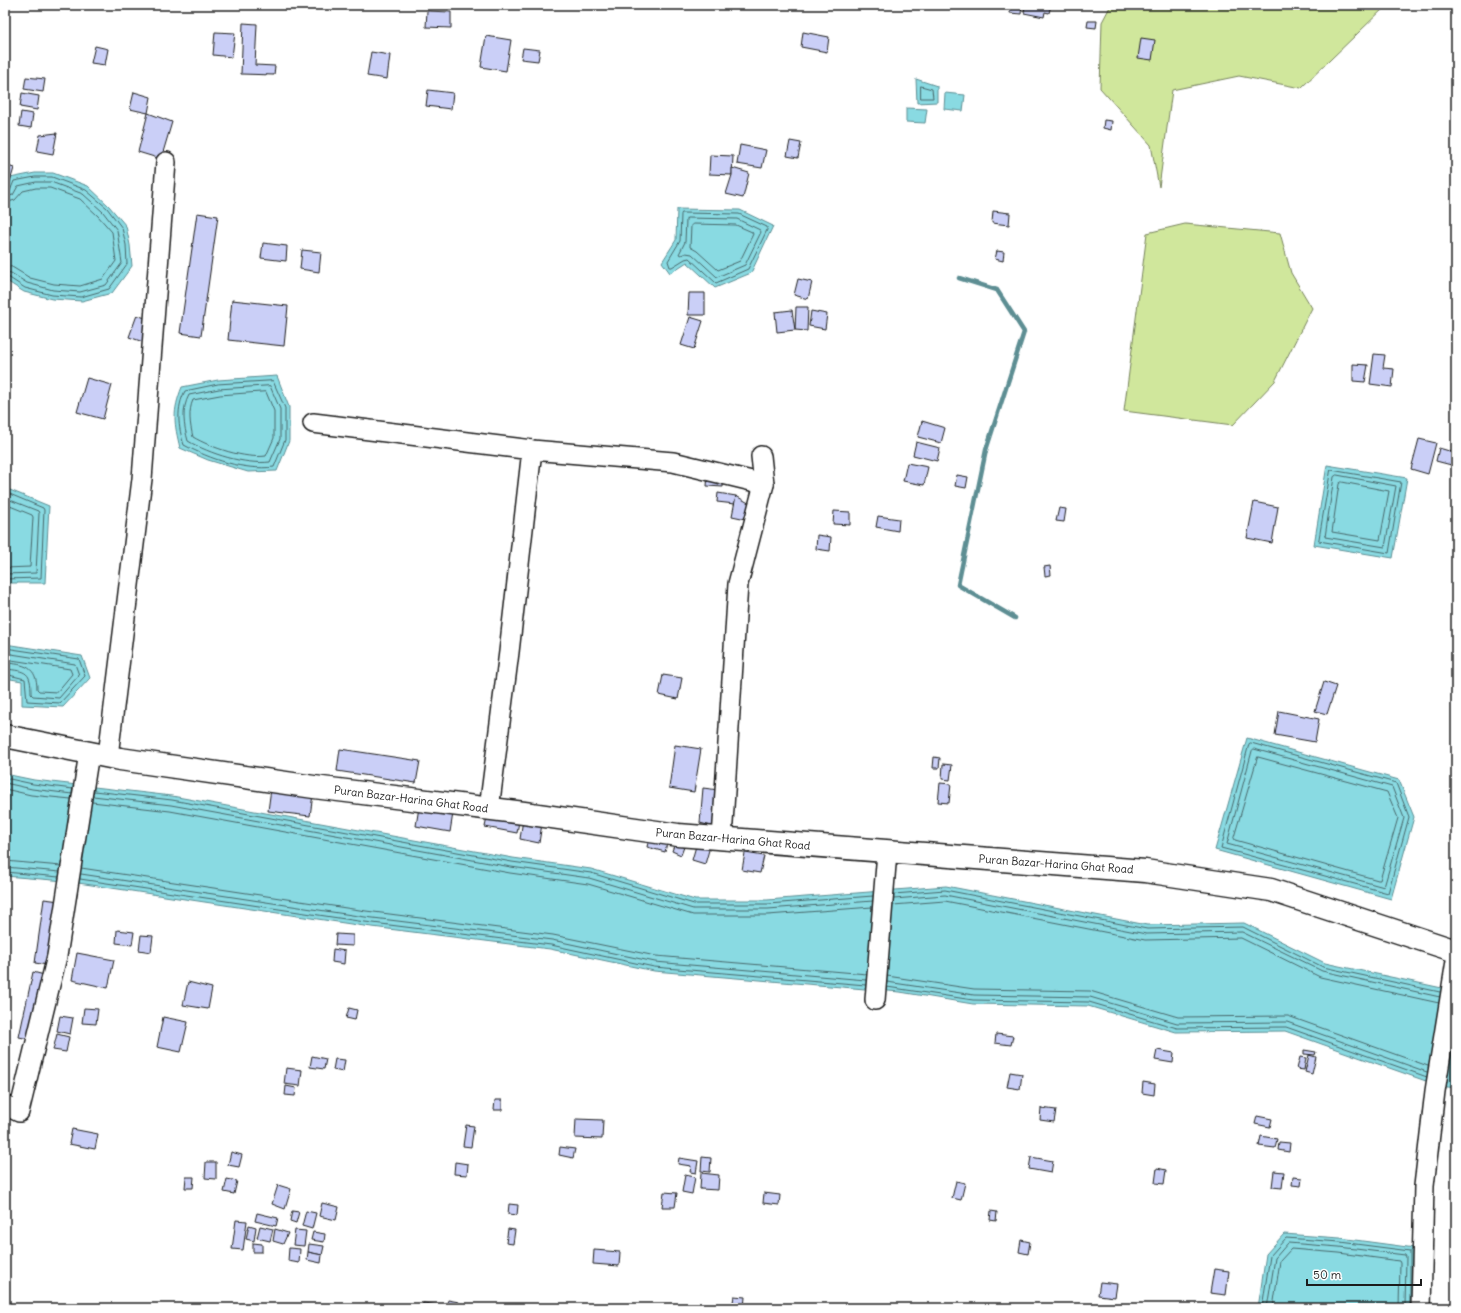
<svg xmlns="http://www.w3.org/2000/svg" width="1461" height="1313" font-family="Delius,sans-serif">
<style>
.green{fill:#d0e79c;stroke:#76825c}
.water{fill:#89dae2;stroke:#5d8e93}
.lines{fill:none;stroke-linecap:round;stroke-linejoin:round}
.shore{stroke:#48686b;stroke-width:1}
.stream{stroke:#5d8e93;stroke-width:4.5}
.building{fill:#cacff7;stroke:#1c1c1c}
.minor-casing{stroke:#1c1c1c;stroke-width:22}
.major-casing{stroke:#1c1c1c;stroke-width:25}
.minor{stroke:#fff;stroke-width:19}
.major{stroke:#fff;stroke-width:22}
.labels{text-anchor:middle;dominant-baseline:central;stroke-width:3;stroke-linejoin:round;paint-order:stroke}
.street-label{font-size:11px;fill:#1c1c1c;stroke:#fff}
</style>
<rect width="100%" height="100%" fill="#fff"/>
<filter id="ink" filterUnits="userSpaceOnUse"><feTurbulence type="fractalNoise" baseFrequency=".025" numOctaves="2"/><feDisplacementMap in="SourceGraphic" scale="8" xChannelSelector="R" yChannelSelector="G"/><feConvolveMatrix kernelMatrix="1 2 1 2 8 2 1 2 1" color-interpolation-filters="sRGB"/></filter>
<g filter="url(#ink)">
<g class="green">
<path d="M1111,5H1387L1301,88L1239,76L1172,90L1159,187L1151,145L1100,88L1102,22Z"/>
<path d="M1185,224L1280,233L1291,273L1312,308L1275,381L1233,425L1124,411L1147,233Z"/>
</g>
<g class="water">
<path d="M916,79L937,86V102L917,103Z"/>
<path d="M945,93L965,95L963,111L944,109Z"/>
<path d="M906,108L927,109L925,123L906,122Z"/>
<path d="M35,173H53L88,186L109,206L126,226L130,245L132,266L112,293L82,301L52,299L24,292L5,280V191L9,185L10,178Z"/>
<path d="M677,209L740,210L773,226L751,273L715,288L687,262L670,273L662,262L676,240Z"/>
<path d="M277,376L289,407V441L277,471L248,472L208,460L180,448C174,423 172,412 182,387L218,380Z"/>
<path d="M1327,465L1407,478L1393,558L1314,545Z"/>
<path d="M5,488L49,506L45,583H5Z"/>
<path d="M5,644L82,656L90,678L63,707L22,705V681L5,678Z"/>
<path d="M1247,738L1399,780L1414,817L1391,899L1215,850Z"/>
<path d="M5,774L34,780L172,796L513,858L591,869L695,900H767L946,886L1147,925L1244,923L1325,963L1456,991V1088L1440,1086L1285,1031L1176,1032L1088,1006L973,1004L900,992L654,971L550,949L364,926L65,881L5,876Z"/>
<path d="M1284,1234L1340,1238L1415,1248L1414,1308H1258L1266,1254Z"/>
</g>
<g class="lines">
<g class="shore">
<path d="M921,86L932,89L933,98H921Z"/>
<path d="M5,192L10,191L14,181L35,177H52L86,190L107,208L122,228L126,245L127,264L109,289L81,297L52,295L25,288L8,277H5"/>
<path d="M5,197L13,195L18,186L36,182H51L83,194L103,212L117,230L122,263L106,285L80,292L53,290L27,283L11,273L5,272"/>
<path d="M5,203L15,200L23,191L36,188H50L80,199L98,216L112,232L116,261L103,279L80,286L54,284L30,278L12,267L5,266"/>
<path d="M682,213L739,214L767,227V230L748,269L716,283L689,258L685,259L672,267H670L668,261L680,241L681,215Z"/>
<path d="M687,218L737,219L760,230L761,232L745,265L717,277L692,254L686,253L681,255L679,254L685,242L686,220Z"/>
<path d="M693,224L736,225L752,232L753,234L740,261L718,270L697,251L690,247L691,226Z"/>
<path d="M273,381L285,408V440L274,467C244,471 210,459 184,445C178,427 176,408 185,391L218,384Z"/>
<path d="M270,386L280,409V439L270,462C245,465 210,454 188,441C184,426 181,410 189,395L219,389Z"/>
<path d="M266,392L274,411V438L266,456C245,459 212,448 193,437C190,425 188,411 193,400L220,395Z"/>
<path d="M1331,470L1401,482L1389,553L1319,541Z"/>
<path d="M1337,475L1396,486L1385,547L1325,537L1334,477Z"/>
<path d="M1342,482L1389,491L1380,540L1332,532L1339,484Z"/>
<path d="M5,492L43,508L44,510L41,578L5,579"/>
<path d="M5,498L38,511L39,513L36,573L5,574"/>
<path d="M5,504L32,515L33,517L30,567L5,568"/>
<path d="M5,648L79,659L85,676L60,703L27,701L25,679L5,674"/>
<path d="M5,653L75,664L79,675L59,698L33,696L31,694C31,672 27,671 5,669"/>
<path d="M5,659L70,669L72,674L57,692L39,691L37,689C37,667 25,664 5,663"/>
<path d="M1251,743L1396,783L1409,817L1388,893L1221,848L1249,744Z"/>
<path d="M1254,749L1392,787L1404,818L1384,887L1227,844L1252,751Z"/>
<path d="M1258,757L1387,792L1398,818L1380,880H1378L1235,840L1234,838Z"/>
<path d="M5,778L33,784L73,789"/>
<path d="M5,783L32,789L72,794"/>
<path d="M5,789L31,795L71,799"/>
<path d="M94,791L172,800L512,862L591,873L694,904H768L873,896"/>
<path d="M93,796L171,805L511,867L589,878L693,909H768L873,901"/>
<path d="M92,802L170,811L510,873L588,884L693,915H768L872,907"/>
<path d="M5,861L61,866"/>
<path d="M5,867L60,872"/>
<path d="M81,868L366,911L553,935L656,956L867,974"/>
<path d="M5,872L59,877"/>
<path d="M81,874L365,917L552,940L655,962L866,980"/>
<path d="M80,879L365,922L551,945L654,967L866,985"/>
<path d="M894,894L945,890L1147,929L1243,927L1323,967L1440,992"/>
<path d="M894,899L945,895L1146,934L1242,932L1322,971L1440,997"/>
<path d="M893,905L945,901L1145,940L1241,938L1320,977L1439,1003"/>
<path d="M887,976L974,989L1090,991L1178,1017L1288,1016L1428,1066"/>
<path d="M887,982L974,995L1090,997L1177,1023L1287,1022L1427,1072"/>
<path d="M887,987L973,1000L1089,1002L1177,1028L1286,1027L1427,1077"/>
<path d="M1262,1308L1270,1256L1286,1238L1340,1242L1410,1251V1308"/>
<path d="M1267,1308L1275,1258L1288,1243L1339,1247L1405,1255L1406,1257L1405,1308"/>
<path d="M1273,1308L1280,1261L1291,1249L1339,1253L1399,1261L1400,1263L1399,1308"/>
</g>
<path class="stream" d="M959,278L997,290L1024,332L986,450L958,585L1015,618"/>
</g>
<g class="building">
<path d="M1011,5H1022L1021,14L1010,13Z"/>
<path d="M1025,5H1051L1049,13L1045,12L1044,17L1024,13Z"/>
<path d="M427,11L451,12V28L426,27Z"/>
<path d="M1088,21H1097L1096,28L1087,27Z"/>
<path d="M243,23L257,24L255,65L275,66L274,75L241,74Z"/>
<path d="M215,32L235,33L232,57L213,55Z"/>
<path d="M803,32L829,37L827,52L801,47Z"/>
<path d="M486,36L511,40L506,71L481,67Z"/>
<path d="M1141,38L1155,40L1152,60L1138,58Z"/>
<path d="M95,46L108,49L105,65L91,63Z"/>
<path d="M523,48L540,50L538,61L521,59Z"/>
<path d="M371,52L390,55L387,79L367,76Z"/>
<path d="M26,77L45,79L43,92L24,89Z"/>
<path d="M428,90L453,93L451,109L426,106Z"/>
<path d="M134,92L151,97L148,113L130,109Z"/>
<path d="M22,93L39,96L37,110L20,107Z"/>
<path d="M21,112L33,114L31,128L19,126Z"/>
<path d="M148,113L172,122L161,159L138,152Z"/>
<path d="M1104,120L1112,121L1111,130L1103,128Z"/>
<path d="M57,133L53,154L37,151L40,135Z"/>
<path d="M790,141L801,143L798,158L787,156Z"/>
<path d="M740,145L766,150L762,168L737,164Z"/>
<path d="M710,155L733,156L732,175L709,174Z"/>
<path d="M5,165L14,168L9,185L5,183Z"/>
<path d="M732,168L749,173L743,198L726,194L732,175Z"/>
<path d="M993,211L1010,213L1009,225L992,223Z"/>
<path d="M197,213L218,216L201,336L180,333Z"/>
<path d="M263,243L287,246L286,261L261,258Z"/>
<path d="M302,250L321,252L319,272L300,269Z"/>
<path d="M997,251L1004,252L1003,261L995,259Z"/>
<path d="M798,279L812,282L808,299L794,295Z"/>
<path d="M689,293H705V315H688Z"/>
<path d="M232,300L288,306L284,346L228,340Z"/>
<path d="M796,307H808L807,331L795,330Z"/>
<path d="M792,310L795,330L777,332L775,312Z"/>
<path d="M811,311L827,314L825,329L809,326Z"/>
<path d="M137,315L153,321L146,343L129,337Z"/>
<path d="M690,317L703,321L694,349L681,345Z"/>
<path d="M1374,354L1385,355L1383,368L1394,369L1392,387L1370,384Z"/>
<path d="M1353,364L1368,365L1365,382L1353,381Z"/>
<path d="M87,378L112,385L103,419L77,412Z"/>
<path d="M922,421L945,428L941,443L918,437Z"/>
<path d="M1419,439L1436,443L1428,474L1411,469Z"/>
<path d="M916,442L940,448L937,461L913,455Z"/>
<path d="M1439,448L1456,453L1455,466L1436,461Z"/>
<path d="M907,463L928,467L924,485L903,481Z"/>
<path d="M708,474L724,475L723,487L707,486Z"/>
<path d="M957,475L968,477L966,488L955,486Z"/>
<path d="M718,493L736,496L735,504L717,502Z"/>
<path d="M736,496L754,506L751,520L732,516Z"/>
<path d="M1254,502L1278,507L1272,543L1247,538Z"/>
<path d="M1059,508L1066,509L1064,522L1056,521Z"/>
<path d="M834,511L850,512V525L833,524Z"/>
<path d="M878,516L899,519L898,531L876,527Z"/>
<path d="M817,535L831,537L830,551L816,549Z"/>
<path d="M1050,566L1051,575L1045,576L1044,567Z"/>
<path d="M663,675L682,678L678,699L659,695Z"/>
<path d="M1324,682L1336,686L1327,714L1315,711Z"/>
<path d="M1279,711L1319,719L1315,742L1275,735Z"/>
<path d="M675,745L701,749L694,792L669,788Z"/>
<path d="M340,749L420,761L416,783L337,771Z"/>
<path d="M934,757L940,758L939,768H933Z"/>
<path d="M943,764L952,765L950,780L942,779Z"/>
<path d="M272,781L314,787L310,816L268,811Z"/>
<path d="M940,783L951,784L949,803L938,802Z"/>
<path d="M703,788L727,791L719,828L700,823Z"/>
<path d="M420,801L454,807L450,832L416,826Z"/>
<path d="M489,809L520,815L517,833L485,827Z"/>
<path d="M524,813L543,817L539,843L520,839Z"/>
<path d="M650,834L668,838L665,852L647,847Z"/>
<path d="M678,835L687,839L681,855L672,851Z"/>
<path d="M698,839L711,843L705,864L692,860Z"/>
<path d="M745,853L764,856L760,873L742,870Z"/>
<path d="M44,899L68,902L60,967L35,963Z"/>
<path d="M117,930L134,932L132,945L116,943Z"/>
<path d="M336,934L353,935V946L335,945Z"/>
<path d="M141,935L153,936L151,952L139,950Z"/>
<path d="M333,949L345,951L344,964L332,962Z"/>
<path d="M77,953L114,960L108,988L72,980Z"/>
<path d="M33,972L48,976L34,1040L19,1037Z"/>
<path d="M188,982L212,988L208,1009L183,1005Z"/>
<path d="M84,1008L98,1009L96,1024L82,1023Z"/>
<path d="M349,1008L357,1010L355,1020L346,1018Z"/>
<path d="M60,1016L73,1018L70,1034L57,1031Z"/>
<path d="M163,1017L188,1022L181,1052L157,1047Z"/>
<path d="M57,1034L69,1037L66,1052L53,1050Z"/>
<path d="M996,1034L1013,1036L1011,1045L995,1043Z"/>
<path d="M1157,1050L1174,1053L1173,1063L1155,1060Z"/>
<path d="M1304,1050L1316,1052L1315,1055L1304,1054Z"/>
<path d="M1309,1055L1316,1057L1312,1074L1305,1072Z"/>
<path d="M312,1056L326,1059L324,1069L310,1067Z"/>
<path d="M1300,1057L1306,1058L1304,1070L1297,1069Z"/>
<path d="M335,1059L345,1060L343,1072L333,1070Z"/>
<path d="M286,1068L302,1070L300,1086L284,1084Z"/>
<path d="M1010,1072L1022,1074L1020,1089L1007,1087Z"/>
<path d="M1143,1082L1155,1084L1154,1095L1142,1093Z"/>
<path d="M286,1086L296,1088L295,1096L285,1095Z"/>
<path d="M495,1100H502V1110H494Z"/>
<path d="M1041,1108L1056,1110L1054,1122L1040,1120Z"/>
<path d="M1257,1116L1272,1119L1270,1127L1255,1124Z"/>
<path d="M576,1119L603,1120L602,1139L575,1138Z"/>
<path d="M466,1125L474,1126L471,1147L463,1146Z"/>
<path d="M72,1129L98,1134L95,1149L69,1144Z"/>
<path d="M1261,1136L1277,1139L1275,1148L1259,1146Z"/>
<path d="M1279,1142L1290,1143L1289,1152L1278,1150Z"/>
<path d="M560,1147L575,1149L573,1158L559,1155Z"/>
<path d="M231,1152L242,1155L239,1167L228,1165Z"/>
<path d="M702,1157L711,1158L710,1172L701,1171Z"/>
<path d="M1031,1157L1053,1161L1051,1173L1029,1169Z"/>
<path d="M679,1158L698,1161L696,1173L690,1172L691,1166L678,1164Z"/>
<path d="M206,1162H216V1179L205,1178Z"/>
<path d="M455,1162L468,1164L467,1175L454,1174Z"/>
<path d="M1157,1168L1166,1170L1164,1184L1155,1183Z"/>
<path d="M1274,1171L1284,1172L1282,1188L1272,1187Z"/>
<path d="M701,1173L719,1175L718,1190L700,1189Z"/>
<path d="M685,1175L695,1177L692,1194L682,1192Z"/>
<path d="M186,1177H194L193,1188H185Z"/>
<path d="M1293,1177L1302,1178L1301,1186L1292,1185Z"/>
<path d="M227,1179L237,1181L234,1194L224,1192Z"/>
<path d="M956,1181L965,1183L961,1200L952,1198Z"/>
<path d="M278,1185L291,1189L285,1209L272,1204Z"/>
<path d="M664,1192L677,1193L675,1207H662Z"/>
<path d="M764,1193L780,1195L779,1205L763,1203Z"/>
<path d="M322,1203L339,1207L336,1220L319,1216Z"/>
<path d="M509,1204L518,1205L517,1215L508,1214Z"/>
<path d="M292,1211L299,1212L296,1223L290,1221Z"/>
<path d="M306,1211L316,1213L312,1229L302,1226Z"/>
<path d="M991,1211L997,1212L996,1221L990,1220Z"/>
<path d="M257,1213L278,1218L276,1226L255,1221Z"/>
<path d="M236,1220L247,1221L243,1250L232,1249Z"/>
<path d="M249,1225L256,1227L254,1241L246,1239Z"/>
<path d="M260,1226L273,1229L270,1241L257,1238Z"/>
<path d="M275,1229L288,1233L283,1244L273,1241Z"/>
<path d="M508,1229L515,1230L513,1244L506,1243Z"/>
<path d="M295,1230L306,1231L304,1246L293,1245Z"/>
<path d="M313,1232L325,1234L324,1242L311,1240Z"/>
<path d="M1021,1240L1030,1242L1028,1254L1019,1252Z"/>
<path d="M253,1243L262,1244V1252H253Z"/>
<path d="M309,1244L324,1246L322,1255L308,1252Z"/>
<path d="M289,1248L300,1249L299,1263L288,1261Z"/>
<path d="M594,1250L620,1252L619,1266L593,1264Z"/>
<path d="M308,1252L322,1255L321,1263L307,1260Z"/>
<path d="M1214,1269L1229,1271L1226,1295L1210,1293Z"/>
<path d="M1100,1282L1117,1284L1115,1297L1098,1295Z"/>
<path d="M734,1296L745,1297L744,1308H732Z"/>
<path d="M448,1300L459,1302L458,1308H446Z"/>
<path d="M423,1303L439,1305V1308H422Z"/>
</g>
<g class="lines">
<defs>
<g id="minor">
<path d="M313,423L532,450L673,462L764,484"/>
<path d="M108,756L142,479L166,162"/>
<path d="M489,809L509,652L532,450"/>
<path d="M722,839L738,584L764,484L761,456"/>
<path d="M875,1000L887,852"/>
<path d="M5,1105L19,1112L57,956L89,753"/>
<path d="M1421,1308L1424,1186L1435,1091L1456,961"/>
</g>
<path id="major" d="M5,736L120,759L314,787L524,813L678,835L1145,871L1271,890L1456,951"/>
</defs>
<use href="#minor" class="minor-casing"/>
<use href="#major" class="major-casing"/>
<use href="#minor" class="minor"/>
<use href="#major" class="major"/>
</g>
</g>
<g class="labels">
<g class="street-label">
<text transform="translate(411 799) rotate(7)">Puran Bazar-Harina Ghat Road</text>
<text transform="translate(733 839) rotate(5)">Puran Bazar-Harina Ghat Road</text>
<text transform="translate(1056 864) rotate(4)">Puran Bazar-Harina Ghat Road</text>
</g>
</g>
<rect width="1461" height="1313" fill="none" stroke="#fff" stroke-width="20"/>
<rect x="10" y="10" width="1441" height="1293" fill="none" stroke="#1c1c1c" stroke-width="1.5" filter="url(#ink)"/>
<path d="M1307 1279v6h114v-6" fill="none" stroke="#1c1c1c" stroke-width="2"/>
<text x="1313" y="1279" font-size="12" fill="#1c1c1c" stroke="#ffffff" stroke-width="3" paint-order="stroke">50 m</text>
</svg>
